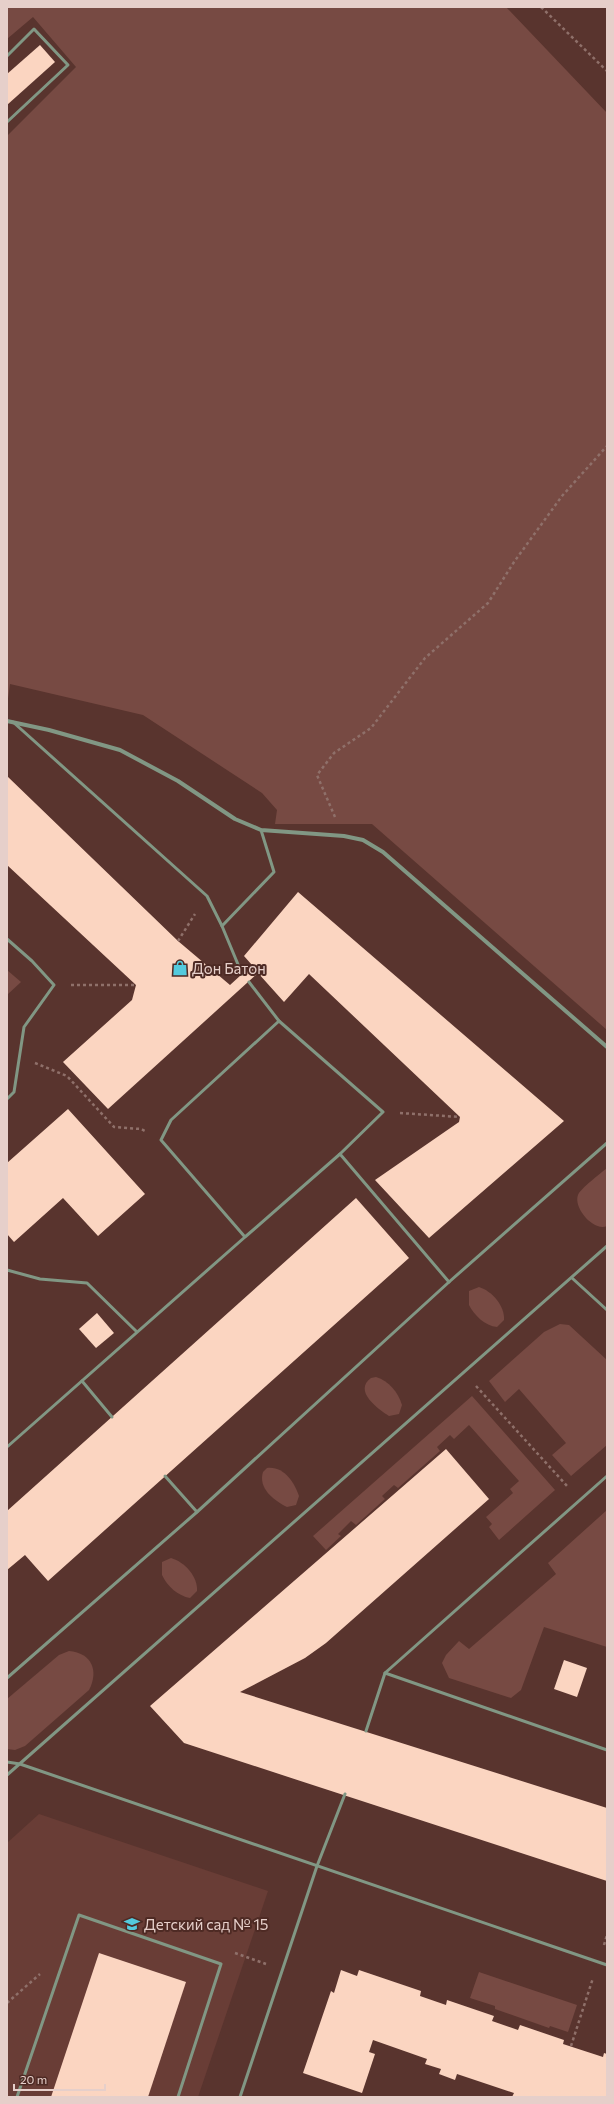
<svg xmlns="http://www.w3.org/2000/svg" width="614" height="2104" font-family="Commissioner,sans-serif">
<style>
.built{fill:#693d36}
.green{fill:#774a43}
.building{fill:#fbd5c1}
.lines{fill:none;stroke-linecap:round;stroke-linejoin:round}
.path{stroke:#8f706a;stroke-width:2.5;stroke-dasharray:3 3;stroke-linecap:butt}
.lane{stroke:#819784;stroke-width:3}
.street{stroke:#819784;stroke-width:4}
.labels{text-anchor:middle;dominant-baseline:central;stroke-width:4;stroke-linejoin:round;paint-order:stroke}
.poi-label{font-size:15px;fill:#e6cfca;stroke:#4e2a24;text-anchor:start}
</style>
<rect width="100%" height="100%" fill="#59342e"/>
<path class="built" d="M39,1814L268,1891L198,2097H7V1843Z"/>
<g class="green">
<path d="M7,7H506L607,113V1030L372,824H275L277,810L262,793L143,715L10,684L7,706V136L76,67L33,17L7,39Z"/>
<path d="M7,970L21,982L7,995Z"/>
<path d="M607,1168V1226C594,1232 573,1208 578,1195C581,1188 600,1174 607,1168Z"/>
<path d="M479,1287C492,1291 505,1306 504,1320L497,1327C485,1326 474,1315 469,1305V1291Z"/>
<path d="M560,1324L569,1325L607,1360V1445L571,1476L552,1455L566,1443L519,1389L505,1402L489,1381L544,1332Z"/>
<path d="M376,1377C389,1381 398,1392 402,1405L399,1414L389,1416C378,1409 353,1391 371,1378Z"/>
<path d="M472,1396L555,1490L499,1540L489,1527L492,1524L486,1517L513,1493L510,1489L519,1481L469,1425L454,1439L450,1435L437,1447L440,1451L398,1488L394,1485L382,1496L385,1499L356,1525L351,1521L338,1534L341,1536L326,1550L313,1536Z"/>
<path d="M267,1468C284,1466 294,1482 299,1496L296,1505L287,1507C273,1500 258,1488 263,1472Z"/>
<path d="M607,1510V1647L544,1627L521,1690L511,1698L449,1678L442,1663L446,1655L459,1641L469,1649L556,1574L548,1563Z"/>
<path d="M171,1558C185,1562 198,1577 197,1591L190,1598C178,1596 167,1586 162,1575V1562Z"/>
<path d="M69,1651C92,1653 99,1671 89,1690L25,1746L15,1750L7,1749V1699L59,1655Z"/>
<path d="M479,1972L577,2005L568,2032L550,2026L549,2028L495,2009V2006L470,1998Z"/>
</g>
<g class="building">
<path d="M40,45L55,62L7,105V74Z"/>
<path d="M7,776L178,941L230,985L252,965L244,956L298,892L564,1121L429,1238L375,1180L459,1122L460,1117L309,974L284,1002L258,973L108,1109L63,1062L132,1000L136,985L7,865Z"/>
<path d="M68,1109L145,1194L98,1236L63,1198L14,1242L7,1234V1163Z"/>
<path d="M356,1198L409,1258L48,1581L25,1555L7,1570V1511Z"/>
<path d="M97,1313L114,1333L96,1348L79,1329Z"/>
<path d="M446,1449L489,1499L326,1643L305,1658L240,1692L607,1808V1881L184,1743L150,1706Z"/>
<path d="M564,1660L587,1668L577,1697L554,1689Z"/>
<path d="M99,1953L186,1982L148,2097H51Z"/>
<path d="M341,1970L357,1976L359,1970L421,1991L420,1996L446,2005L447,2000L494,2016L492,2021L518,2030L520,2025L564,2040L563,2044L603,2057L604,2053L607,2054V2097H512L514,2093L457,2074L455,2080L439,2074L441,2069L425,2064L427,2059L373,2040L369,2052L375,2054L362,2093L303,2073L331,1991L334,1993Z"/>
</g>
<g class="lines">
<g class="path">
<path d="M541,7L607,71"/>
<path d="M335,817L317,775L334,753L371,728L425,658L488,603L514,562L562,496L607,446"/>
<path d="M178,941L195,914"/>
<path d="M71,985H136"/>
<path d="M35,1063L67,1076L114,1127L141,1129L147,1132"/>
<path d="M400,1113L460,1117"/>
<path d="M476,1386L568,1487"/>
<path d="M604,1945L607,1935"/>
<path d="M235,1953L266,1964"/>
<path d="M7,2003L40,1974"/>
<path d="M571,2046L593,1978"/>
</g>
<g class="lane">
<path d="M7,56L34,29L68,65L7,122"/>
<path d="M13,722L207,896L222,926L274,872L261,830"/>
<path d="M222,926L242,974"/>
<path d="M7,939L32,961L54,985L24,1027L14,1092L7,1099"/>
<path d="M249,982L279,1021"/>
<path d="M340,1154L449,1282"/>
<path d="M7,1270L40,1279L87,1283L136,1331"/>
<path d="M572,1278L607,1310"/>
<path d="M82,1381L112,1417"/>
<path d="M7,1447L245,1237L161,1140L171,1120L279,1021L383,1112L340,1154L245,1237"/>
<path d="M165,1476L197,1512"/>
<path d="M607,1476L385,1673L607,1750"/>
<path d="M7,1678L197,1512L449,1282L607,1143"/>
<path d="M366,1731L385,1673"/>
<path d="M7,1762L20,1764L607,1965"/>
<path d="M7,1775L607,1246"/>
<path d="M17,2097L79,1915L221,1964L178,2097"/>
<path d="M240,2097L317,1866L345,1794"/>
</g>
<path class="street" d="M7,721L49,730L120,750L178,781L235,819L261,830L344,836L363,840L383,852L607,1047"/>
</g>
<defs>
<symbol id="shop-bare" viewBox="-9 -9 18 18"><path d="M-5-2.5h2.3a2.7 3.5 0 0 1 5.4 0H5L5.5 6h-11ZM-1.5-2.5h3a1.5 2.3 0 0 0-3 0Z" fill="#54cadd" stroke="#4e2a24" stroke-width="2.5" paint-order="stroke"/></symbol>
<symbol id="school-bare" viewBox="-9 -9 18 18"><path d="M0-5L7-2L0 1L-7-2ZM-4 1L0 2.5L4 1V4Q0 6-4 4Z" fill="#54cadd" stroke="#4e2a24" stroke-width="2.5" paint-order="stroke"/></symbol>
</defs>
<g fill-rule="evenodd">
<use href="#shop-bare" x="169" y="957" width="22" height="22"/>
<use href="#school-bare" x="121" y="1913" width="22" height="22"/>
</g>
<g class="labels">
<g class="poi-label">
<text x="192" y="968">Дон Батон</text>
<text x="144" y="1924">Детский сад № 15</text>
</g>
</g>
<rect width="614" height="2104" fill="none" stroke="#e6cfca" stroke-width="16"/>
<path d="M14 2084v6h91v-6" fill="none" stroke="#e6cfca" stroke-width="2"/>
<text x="20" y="2084" font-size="12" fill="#e6cfca" stroke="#4e2a24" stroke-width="3" paint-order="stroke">20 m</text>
</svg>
